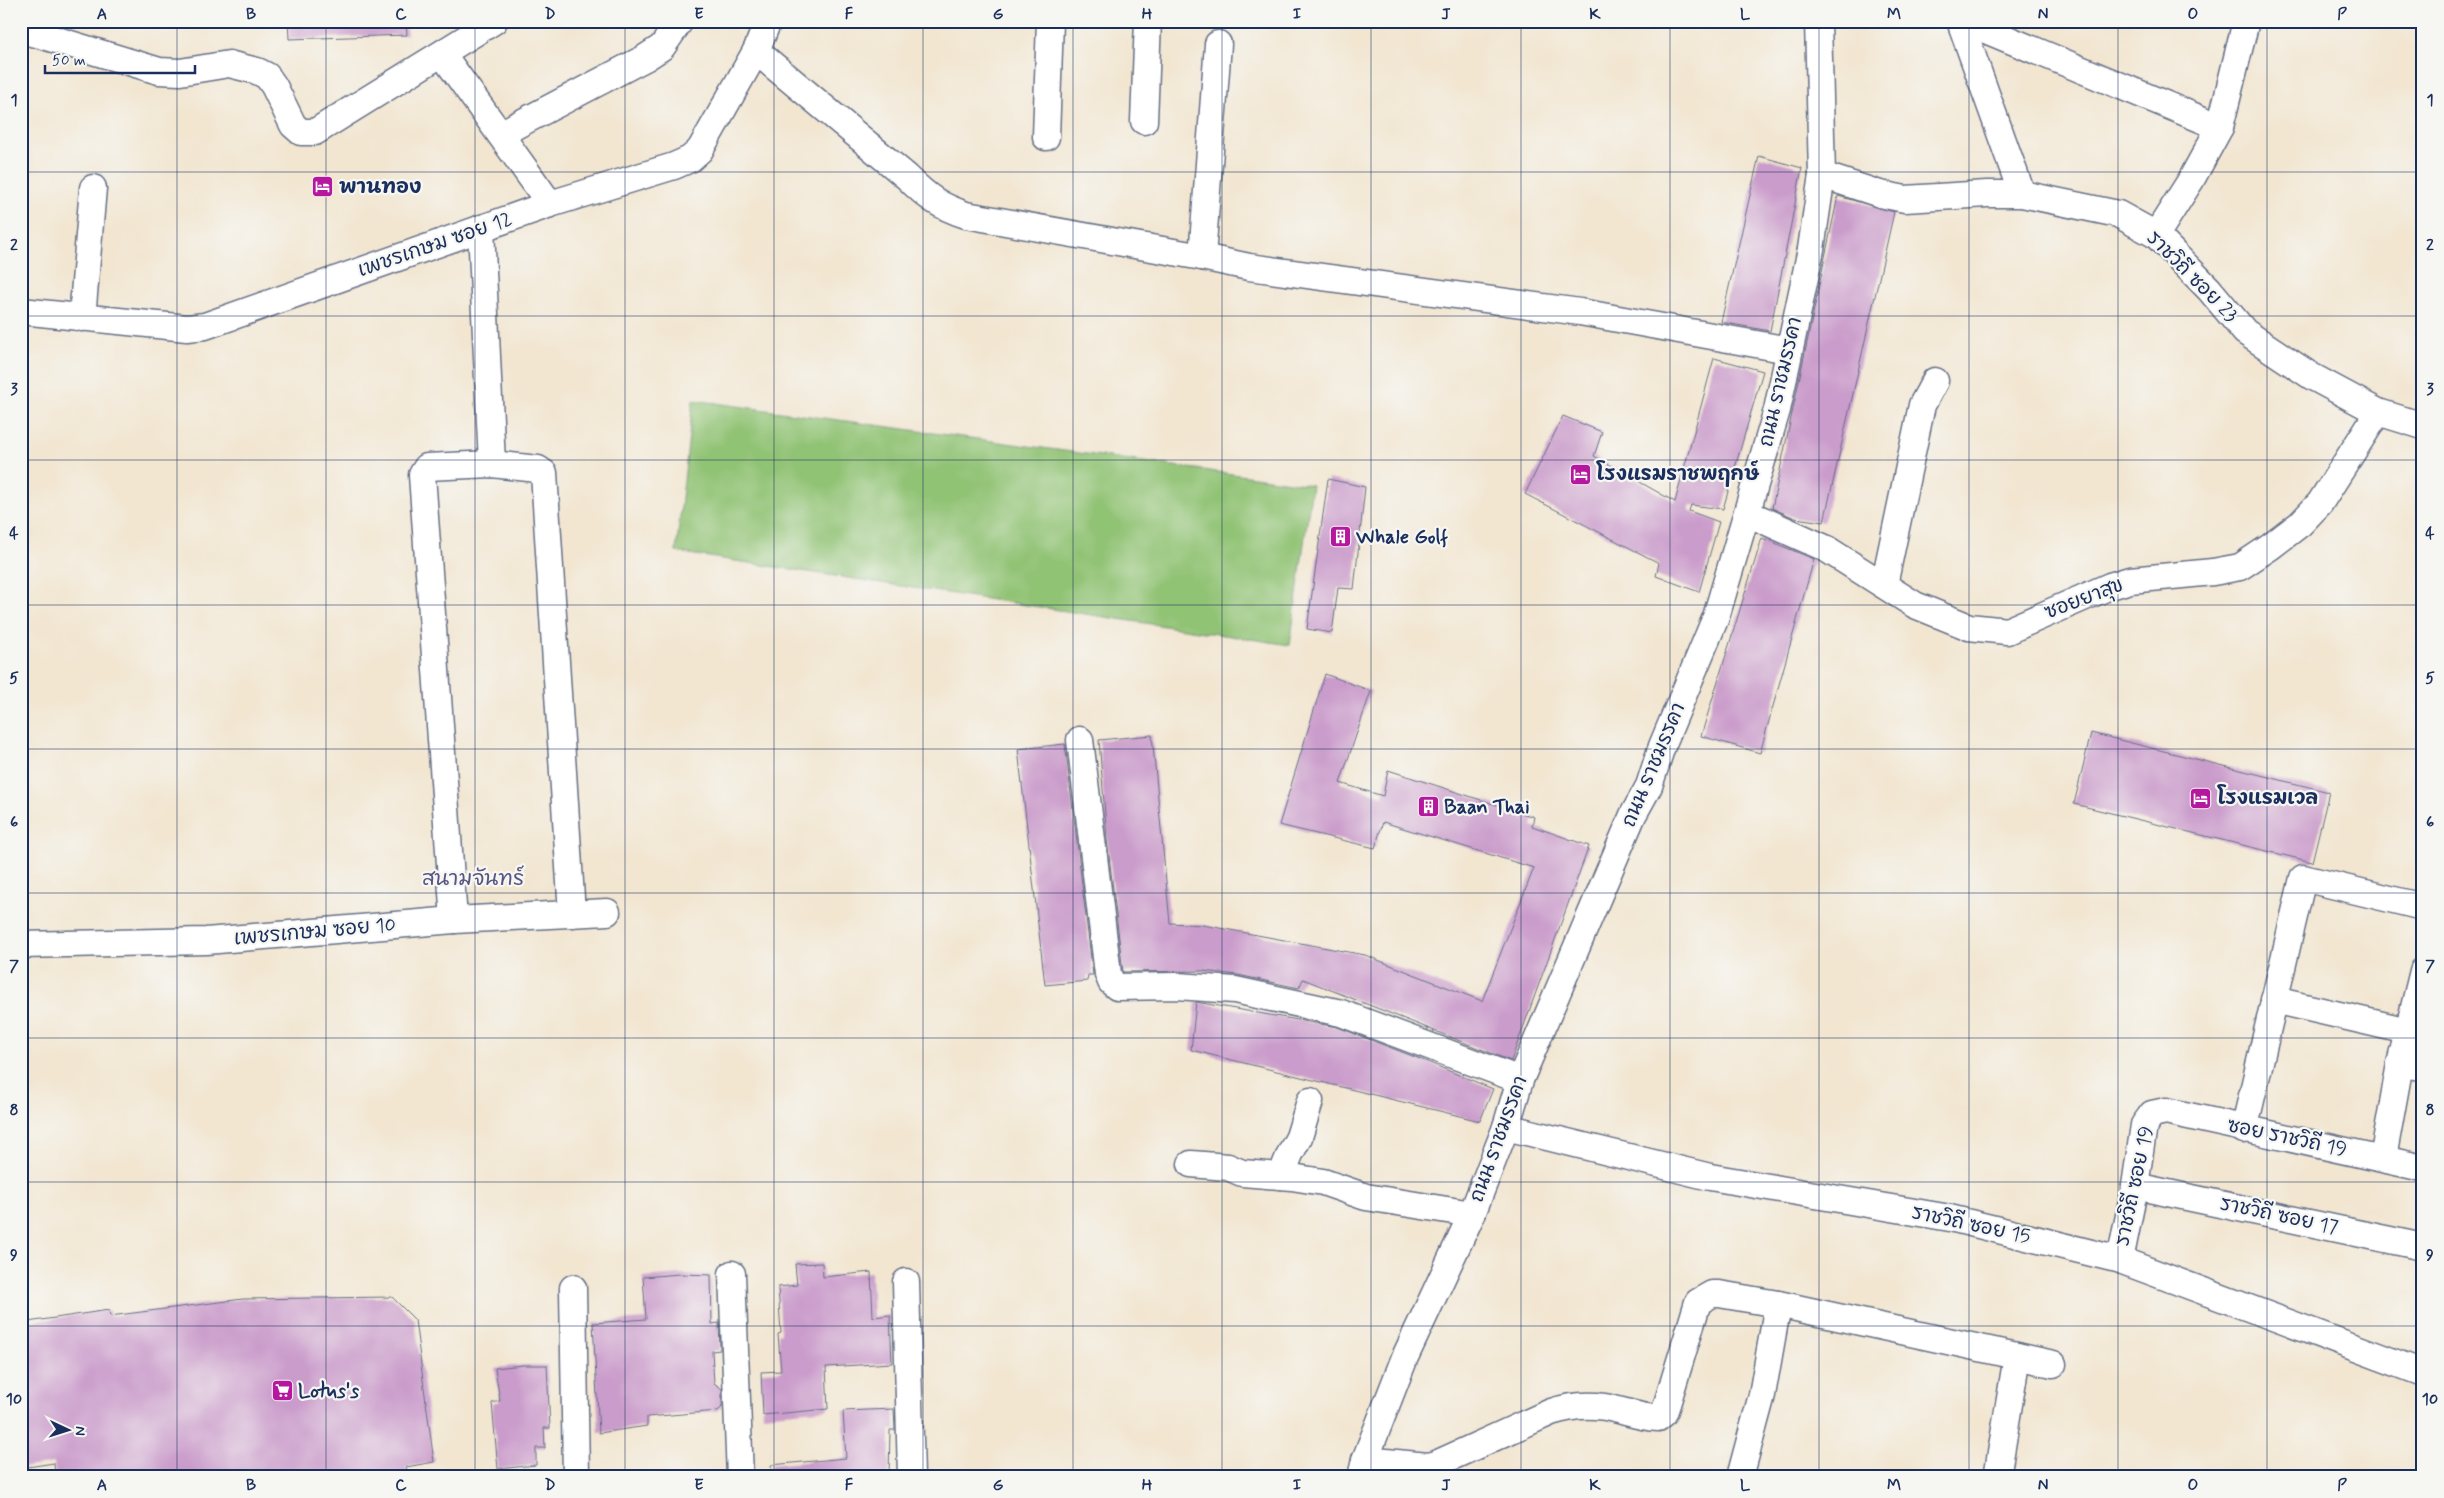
<svg xmlns="http://www.w3.org/2000/svg" width="2444" height="1498" font-family="Mynerve,'Playpen Sans Thai',sans-serif">
<style>
.green{fill:#91c374;stroke:#567969}
.building{fill:#ca9ccb}
.lines{fill:none;stroke-linecap:round;stroke-linejoin:round}
.minor-casing{stroke:#666f86;stroke-width:29}
.minor{stroke:#fff;stroke-width:26}
.grid{fill:none;stroke:#1b2f5e;stroke-width:1;stroke-opacity:0.55}
.labels{text-anchor:middle;dominant-baseline:central;stroke-width:4.5;stroke-linejoin:round;paint-order:stroke}
.poi-label{font-size:20px;font-weight:bold;fill:#1b2f5e;stroke:#f6f6f2;text-anchor:start}
.street-label{font-size:20px;fill:#1b2f5e;stroke:#f6f6f2}
.neighbourhood-label{font-size:21px;fill:#585584;stroke:#f6f6f2}
.neatline{fill:none;stroke:#1b2f5e;stroke-width:2}
.grid-label{font-size:16px;text-anchor:middle;font-weight:bold;fill:#1b2f5e}
</style>
<rect width="100%" height="100%" fill="#f6f6f2"/>
<filter id="ink" filterUnits="userSpaceOnUse"><feTurbulence type="fractalNoise" baseFrequency=".02" numOctaves="2"/><feDisplacementMap in="SourceGraphic" scale="10" xChannelSelector="R" yChannelSelector="G"/><feConvolveMatrix kernelMatrix="1 2 1 2 8 2 1 2 1" color-interpolation-filters="sRGB"/></filter>
<filter id="wash" filterUnits="userSpaceOnUse"><feTurbulence type="fractalNoise" baseFrequency=".0096" numOctaves="4" result="noise"/><feDisplacementMap in="SourceGraphic" scale="20" xChannelSelector="R" yChannelSelector="G"/><feGaussianBlur stdDeviation="1.12" result="paint"/><feColorMatrix in="noise" values="0 0 0 0 0 0 0 0 0 0 0 0 0 0 0 0 0 1.4 0 .05"/><feComposite in="paint" operator="in"/></filter>
<g filter="url(#wash)">
<rect width="100%" height="100%" fill="#f2e6d1"/>
<path class="green" d="M693,400L1312,485L1290,645L676,552Z"/>
<g id="blocks">
<g class="building">
<path d="M288,21H406L407,35L289,39Z"/>
<path d="M1759,156L1802,168L1770,331L1721,322Z"/>
<path d="M1838,196L1894,212L1824,522L1795,518L1772,508Z"/>
<path d="M1714,358L1763,371L1723,509L1691,505L1689,511L1719,522L1699,592L1656,576L1659,563L1525,494L1563,416L1602,432L1594,456L1675,502Z"/>
<path d="M1328,479L1365,487L1354,589L1338,588L1332,633L1307,629Z"/>
<path d="M1762,538L1814,559L1760,753L1701,736Z"/>
<path d="M1325,674L1371,691L1340,783L1383,796L1388,770L1534,817L1532,826L1589,846L1511,1061L1303,979L1299,988L1238,975L1203,971L1123,972L1107,839L1099,740L1152,735L1170,923L1203,925L1365,955L1482,1001L1534,868L1383,822L1375,848L1279,825Z"/>
<path d="M2091,733L2329,792L2312,862L2074,804Z"/>
<path d="M1065,744L1093,975H1088L1087,981L1045,985L1018,749Z"/>
<path d="M1196,1002L1337,1027L1420,1059L1493,1089L1480,1121L1191,1050Z"/>
<path d="M822,1263L823,1277L871,1272L873,1317L890,1315L892,1363L826,1367L828,1409L763,1415L761,1372L781,1371L778,1334L781,1333L778,1287L797,1285L795,1264Z"/>
<path d="M680,1274L711,1275L712,1324L719,1323L720,1350L712,1351L714,1383L722,1389V1407L718,1411L647,1417V1426L599,1433L593,1323L646,1319L643,1277Z"/>
<path d="M392,1297L415,1320L434,1462L406,1467L408,1477H55L54,1463L21,1468V1323L109,1310L110,1316L243,1299Z"/>
<path d="M523,1365H547L550,1428H544L545,1448H536V1465L498,1469L492,1403L500,1401L495,1368Z"/>
<path d="M894,1409L895,1430H890L889,1477H772L771,1465L846,1458L843,1411Z"/>
</g>
</g>
</g>
<g filter="url(#ink)">
<use href="#blocks" fill-opacity="0" stroke="#666f86" stroke-width="1"/>
<g class="lines">
<defs>
<g id="minor">
<path d="M1960,21L2022,194"/>
<path d="M1964,21L2220,127"/>
<path d="M21,31L37,34L159,71L180,72L229,64L257,71L267,76L274,86L293,125L301,132H315L494,21"/>
<path d="M756,51L907,177C927,197 939,206 966,215L1202,257L1249,267L1580,312L1789,350"/>
<path d="M443,55L550,204"/>
<path d="M1144,121L1148,21"/>
<path d="M500,134L645,58L662,47L680,21"/>
<path d="M1046,137L1050,21"/>
<path d="M1822,175L1880,194L1905,199L1987,194H2022L2118,214L2156,235L2209,289L2245,332L2311,376L2378,412L2423,426"/>
<path d="M481,228L492,464"/>
<path d="M2156,235L2191,180L2220,127L2246,21"/>
<path d="M1202,257L1218,44"/>
<path d="M21,311L187,328L205,326L550,204L674,166L690,159L700,150L756,51L768,21"/>
<path d="M82,318L93,188"/>
<path d="M1747,513L1825,548L1915,605L1969,627L2007,631L2110,586L2130,580L2213,572L2240,567L2270,547L2300,524L2320,503L2378,412"/>
<path d="M1884,585L1922,405L1935,381"/>
<path d="M1080,740L1108,974L1111,982L1117,987L1177,986L1235,990L1341,1013L1520,1080"/>
<path d="M454,920L422,475L427,467L492,464L538,469L544,473L572,914"/>
<path d="M21,945L206,941L454,920L607,912"/>
<path d="M2274,1000L2408,1031"/>
<path d="M2400,1064L2423,1067"/>
<path d="M1506,1127L1710,1177L1950,1218L2120,1260L2423,1373"/>
<path d="M2244,1130L2303,878L2423,907"/>
<path d="M2383,1158L2400,1064L2423,971"/>
<path d="M1191,1164L1228,1167L1242,1173L1292,1177L1323,1182L1366,1197L1472,1214"/>
<path d="M1281,1176L1290,1154L1299,1137L1310,1101"/>
<path d="M2135,1186L2423,1247"/>
<path d="M2120,1260L2135,1186L2144,1125L2152,1114L2166,1111L2423,1168"/>
<path d="M732,1274L740,1477"/>
<path d="M906,1282L911,1477"/>
<path d="M573,1288L576,1477"/>
<path d="M1365,1460L1428,1466L1436,1464L1551,1412C1569,1406 1586,1404 1605,1407C1623,1410 1640,1418 1658,1418L1664,1413L1667,1404L1698,1302L1712,1294H1719L1778,1304"/>
<path d="M1361,1477L1365,1460L1405,1357L1472,1214L1506,1127L1520,1080L1633,815L1649,786L1662,746L1716,617L1777,410L1811,249L1822,175L1818,21"/>
<path d="M1740,1477L1762,1395L1778,1304L2053,1364"/>
<path d="M1997,1477L2017,1356"/>
</g>
</defs>
<use href="#minor" class="minor-casing"/>
<use href="#minor" class="minor"/>
</g>
</g>
<path class="grid" d="M177,21V1477M326,21V1477M475,21V1477M625,21V1477M774,21V1477M923,21V1477M1073,21V1477M1222,21V1477M1371,21V1477M1521,21V1477M1670,21V1477M1819,21V1477M1969,21V1477M2118,21V1477M2267,21V1477M21,172H2423M21,316H2423M21,460H2423M21,605H2423M21,749H2423M21,893H2423M21,1038H2423M21,1182H2423M21,1326H2423"/>
<defs>
<symbol id="hotel-square" viewBox="-11 -11 22 22"><rect x="-9" y="-9" width="18" height="18" rx="4" fill="#b5179e" stroke="#f6f6f2"/><path d="M-6-4.5h1.5V1H6V5H4.5V3h-9V5H-6ZM-4 0a1.8 1.8 0 1 1 3.6 0ZM.5 0V-2.5h3Q6-2.5 6 0Z" fill="#fff"/></symbol>
<symbol id="building-square" viewBox="-11 -11 22 22"><rect x="-9" y="-9" width="18" height="18" rx="4" fill="#b5179e" stroke="#f6f6f2"/><path d="M-4-6H4V6H1V3H-1V6H-4ZM-2.5-4.3h1.7v1.8h-1.7ZM.8-4.3h1.7v1.8H.8ZM-2.5-1h1.7V.8h-1.7ZM.8-1h1.7V.8H.8Z" fill="#fff"/></symbol>
<symbol id="supermarket-square" viewBox="-11 -11 22 22"><rect x="-9" y="-9" width="18" height="18" rx="4" fill="#b5179e" stroke="#f6f6f2"/><path d="M-6-5.5h2.5l.6 2H6L4.5 2H-2.5L-4.4-4H-6ZM-1.5 3.2a1.3 1.3 0 1 0 .1 0ZM3 3.2a1.3 1.3 0 1 0 .1 0Z" fill="#fff"/></symbol>
</defs>
<g fill-rule="evenodd">
<use href="#hotel-square" x="310" y="174" width="25" height="25"/>
<use href="#hotel-square" x="1568" y="462" width="25" height="25"/>
<use href="#building-square" x="1328" y="524" width="25" height="25"/>
<use href="#hotel-square" x="2188" y="786" width="25" height="25"/>
<use href="#building-square" x="1416" y="794" width="25" height="25"/>
<use href="#supermarket-square" x="270" y="1378" width="25" height="25"/>
</g>
<g class="labels">
<g class="poi-label">
<text x="339" y="187">พานทอง</text>
<text x="1596" y="474">โรงแรมราชพฤกษ์</text>
<text x="1356" y="537">Whale Golf</text>
<text x="2217" y="798">โรงแรมเวล</text>
<text x="1444" y="807">Baan Thai</text>
<text x="298" y="1391">Lotus's</text>
</g>
<g class="street-label">
<text transform="translate(435 245) rotate(-19)">เพชรเกษม ซอย 12</text>
<text transform="translate(2192 277) rotate(45)">ราชวิถี ซอย 23</text>
<text transform="translate(1781 382) rotate(-77)">ถนน ราชมรรคา</text>
<text transform="translate(2084 599) rotate(-21)">ซอยยาสุข</text>
<text transform="translate(1654 765) rotate(-67)">ถนน ราชมรรคา</text>
<text transform="translate(315 932) rotate(-5)">เพชรเกษม ซอย 10</text>
<text transform="translate(2287 1138) rotate(12)">ซอย ราชวิถี 19</text>
<text transform="translate(1499 1139) rotate(-70)">ถนน ราชมรรคา</text>
<text transform="translate(2135 1186) rotate(-78)">ราชวิถี ซอย 19</text>
<text transform="translate(2279 1216) rotate(12)">ราชวิถี ซอย 17</text>
<text transform="translate(1971 1225) rotate(12)">ราชวิถี ซอย 15</text>
</g>
<g class="neighbourhood-label">
<text x="473" y="879">สนามจันทร์</text>
</g>
</g>
<rect width="2444" height="1498" fill="none" stroke="#f6f6f2" stroke-width="55"/>
<g transform="translate(68 1430) rotate(94)" stroke="#f6f6f2" stroke-width="4" paint-order="stroke">
<path d="M0-4L9 19L0 12L-9 19Z" fill="#1b2f5e"/>
<text y="-8" font-size="14" font-weight="bold" text-anchor="middle" fill="#1b2f5e">N</text>
</g>
<path d="M45 65v8h150v-8" fill="none" stroke="#1b2f5e" stroke-width="2.5"/>
<text x="52" y="65" font-size="15" fill="#1b2f5e" stroke="#f6f6f2" stroke-width="4" paint-order="stroke">50 m</text>
<rect x="28" y="28" width="2388" height="1442" class="neatline"/>
<g class="grid-label">
<text x="102" y="19">A</text>
<text x="251" y="19">B</text>
<text x="401" y="19">C</text>
<text x="550" y="19">D</text>
<text x="699" y="19">E</text>
<text x="849" y="19">F</text>
<text x="998" y="19">G</text>
<text x="1147" y="19">H</text>
<text x="1297" y="19">I</text>
<text x="1446" y="19">J</text>
<text x="1595" y="19">K</text>
<text x="1745" y="19">L</text>
<text x="1894" y="19">M</text>
<text x="2043" y="19">N</text>
<text x="2193" y="19">O</text>
<text x="2342" y="19">P</text>
<text x="14" y="105">1</text>
<text x="2430" y="105">1</text>
<text x="14" y="250">2</text>
<text x="2430" y="250">2</text>
<text x="14" y="394">3</text>
<text x="2430" y="394">3</text>
<text x="14" y="538">4</text>
<text x="2430" y="538">4</text>
<text x="14" y="683">5</text>
<text x="2430" y="683">5</text>
<text x="14" y="827">6</text>
<text x="2430" y="827">6</text>
<text x="14" y="971">7</text>
<text x="2430" y="971">7</text>
<text x="14" y="1115">8</text>
<text x="2430" y="1115">8</text>
<text x="14" y="1260">9</text>
<text x="2430" y="1260">9</text>
<text x="14" y="1404">10</text>
<text x="2430" y="1404">10</text>
<text x="102" y="1490">A</text>
<text x="251" y="1490">B</text>
<text x="401" y="1490">C</text>
<text x="550" y="1490">D</text>
<text x="699" y="1490">E</text>
<text x="849" y="1490">F</text>
<text x="998" y="1490">G</text>
<text x="1147" y="1490">H</text>
<text x="1297" y="1490">I</text>
<text x="1446" y="1490">J</text>
<text x="1595" y="1490">K</text>
<text x="1745" y="1490">L</text>
<text x="1894" y="1490">M</text>
<text x="2043" y="1490">N</text>
<text x="2193" y="1490">O</text>
<text x="2342" y="1490">P</text>
</g>
</svg>
